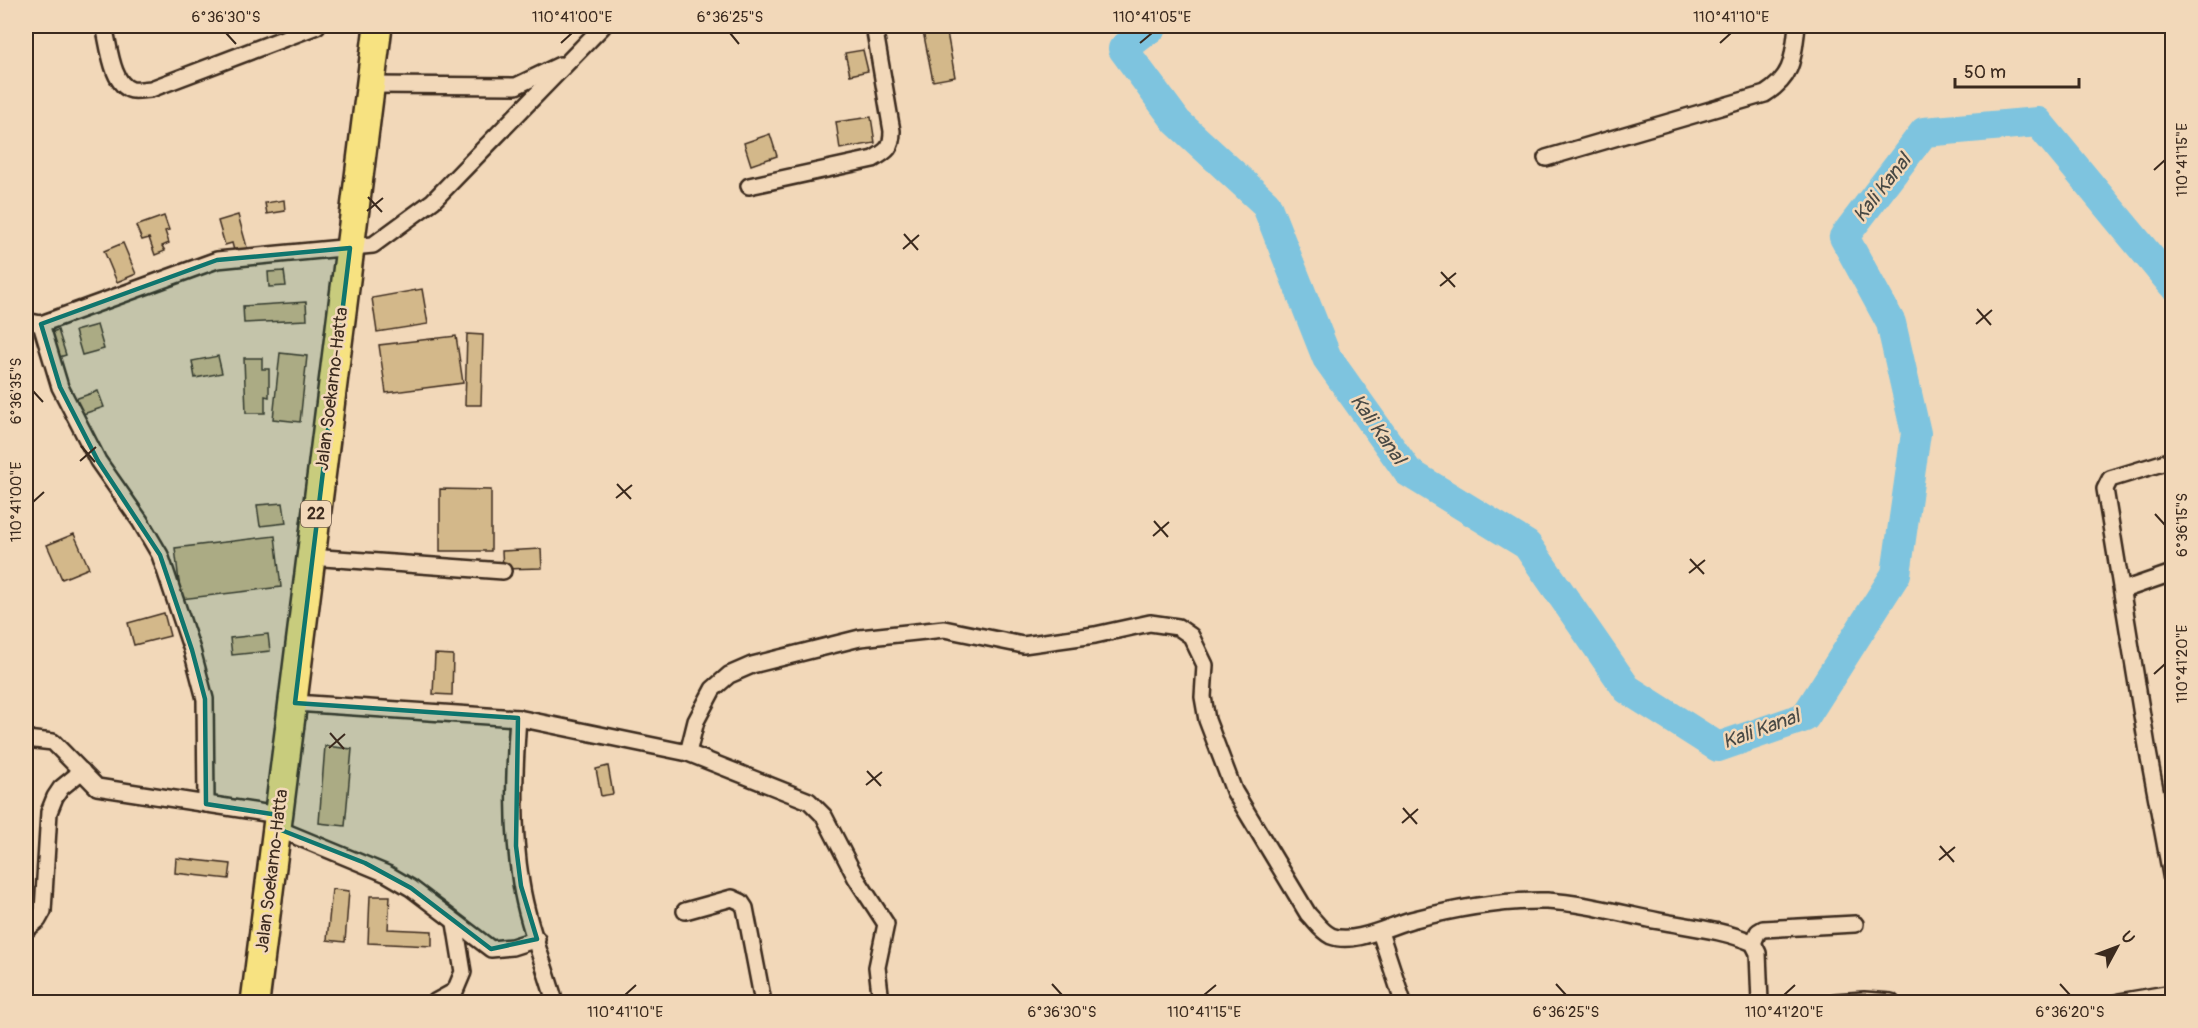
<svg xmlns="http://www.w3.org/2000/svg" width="2198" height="1028" font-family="Pangolin,sans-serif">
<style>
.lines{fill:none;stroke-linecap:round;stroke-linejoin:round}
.river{stroke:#7ec4df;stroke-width:30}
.building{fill:#d3b88a;stroke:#3b2a1e;stroke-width:1.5}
.street-casing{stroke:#3b2a1e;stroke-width:20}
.highway-casing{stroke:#3b2a1e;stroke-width:32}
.street{stroke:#f2d8b9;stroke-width:15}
.highway{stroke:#f7e281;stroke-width:27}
.marked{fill:#0f766e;fill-opacity:0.2;stroke:#0f766e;stroke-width:4.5;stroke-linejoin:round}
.ticks{fill:none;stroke:#3b2a1e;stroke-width:2}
.labels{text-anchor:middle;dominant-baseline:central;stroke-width:5;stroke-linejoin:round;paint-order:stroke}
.shield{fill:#f2d8b9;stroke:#725e4c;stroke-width:1.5}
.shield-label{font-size:16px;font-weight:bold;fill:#3b2a1e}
.street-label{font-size:18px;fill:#3b2a1e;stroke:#f2d8b9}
.water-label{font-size:20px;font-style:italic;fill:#484945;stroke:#f2d8b9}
.neatline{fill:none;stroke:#3b2a1e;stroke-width:2}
.ticks-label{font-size:15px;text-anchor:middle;fill:#3b2a1e}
</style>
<rect width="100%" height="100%" fill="#f2d8b9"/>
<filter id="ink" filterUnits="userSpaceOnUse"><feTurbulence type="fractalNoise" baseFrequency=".0167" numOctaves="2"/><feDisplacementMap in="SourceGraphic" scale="12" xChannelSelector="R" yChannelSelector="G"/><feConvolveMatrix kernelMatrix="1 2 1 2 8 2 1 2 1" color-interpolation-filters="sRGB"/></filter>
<g filter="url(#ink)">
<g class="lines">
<path class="river" d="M1153,26L1123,49L1177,122L1266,204L1327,358L1408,472L1527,545L1627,689L1718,747L1805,717L1896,574L1916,433L1891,323L1844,237L1924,132L2038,122L2172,284"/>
</g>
<g class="building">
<path d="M946,27L955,77L933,81L923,31Z"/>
<path d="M863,50L868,71L850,75L845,53Z"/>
<path d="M871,117L875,143L840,149L836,122Z"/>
<path d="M770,134L777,156L751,165L744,143Z"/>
<path d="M284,200L285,211L267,214L265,203Z"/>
<path d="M238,215L248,251L235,254L232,243L225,245L218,221Z"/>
<path d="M164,216L169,230L165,231L169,243L162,246L165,251L155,255L149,238L142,240L136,226Z"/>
<path d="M123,243L136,274L117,282L104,251Z"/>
<path d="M284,271L286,286L269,287L268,272Z"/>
<path d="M422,289L428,324L377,332L372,298Z"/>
<path d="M306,302L307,320L244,323L243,306Z"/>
<path d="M97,325L104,349L82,355L75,331Z"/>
<path d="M58,330L66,355L53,359L45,334Z"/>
<path d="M467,334L483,335L481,405H465Z"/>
<path d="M456,336L463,383L386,393L379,345Z"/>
<path d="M280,353L307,356L300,422L273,419Z"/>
<path d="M218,356L222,373L195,378L192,361Z"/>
<path d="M244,358H262V369H269V397L265,396V413H246Z"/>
<path d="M98,391L104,407L80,415L75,399Z"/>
<path d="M440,489L491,490V551H440Z"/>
<path d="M283,503L286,523L260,526L257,505Z"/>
<path d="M74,534L89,568L62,579L47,545Z"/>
<path d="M275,536L281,587L181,599L175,548Z"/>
<path d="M541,549L542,568L503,569L502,551Z"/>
<path d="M164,613L170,636L134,645L128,623Z"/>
<path d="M268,634L270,651L232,655L230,638Z"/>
<path d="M435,654L453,655L452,695L433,694Z"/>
<path d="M325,746L352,749L345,826L319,823Z"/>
<path d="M608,766L613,794L601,796L596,769Z"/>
<path d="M176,858L231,864L229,879L175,873Z"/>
<path d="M332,889L349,891L345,942L327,940Z"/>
<path d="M370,896H390L388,929L432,931V946L368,943Z"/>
</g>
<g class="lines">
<defs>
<g id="street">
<path d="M104,26C109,43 111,85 132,90C137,91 146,89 151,89L317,26"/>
<path d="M370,85L516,86L560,65"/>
<path d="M1546,158L1765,94C1794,76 1793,57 1797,26"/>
<path d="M749,186L873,159C887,151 892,148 892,131L874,26"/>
<path d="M26,321L41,324L217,260L373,245L433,201L603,26"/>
<path d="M41,324L60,387L98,461L140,521L160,555L192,650L205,699L206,804"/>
<path d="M2172,460L2110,479L2105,489L2148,752L2172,880"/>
<path d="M310,557L503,571"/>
<path d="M2123,590L2172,573"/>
<path d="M295,703L518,718L688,753L696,721L713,689L729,675L752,665L860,638L944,629L1023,645L1095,635L1150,623L1178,627L1191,636L1205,665L1203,697L1207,720L1234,791L1308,914C1315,921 1321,931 1331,936C1354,945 1389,926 1411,920C1453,909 1503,900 1547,901C1585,903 1622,914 1659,921C1690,927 1724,930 1753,943L1758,953L1760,1002"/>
<path d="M518,718C514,773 512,829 521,883C527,923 544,963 555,1002"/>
<path d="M26,739L53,742L97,787L278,815"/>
<path d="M688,753L809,801L824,816L856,878L886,924L877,967L881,1002"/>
<path d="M276,828L387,874L411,888L491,949L512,947L537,939"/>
<path d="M685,911L732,898L741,902L745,908L763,1002"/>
<path d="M26,930L38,920L43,911L49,812L55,797L61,788L82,771"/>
<path d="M1380,932L1403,1002"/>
<path d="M1753,943L1758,932L1763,929L1855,924"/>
<path d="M435,1002L455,991L463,972L455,923"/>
<path d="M1835,1002L1864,1000L1891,1002"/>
<path d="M2119,1002L2172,993"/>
</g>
<path id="highway" d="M255,1002L378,26"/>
</defs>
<use href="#street" class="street-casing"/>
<use href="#highway" class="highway-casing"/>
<use href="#street" class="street"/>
<use href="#highway" class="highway"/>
</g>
</g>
<path class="marked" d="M350,248L295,703L518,718L516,846L521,886L537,939L491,949L411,888L365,863L276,828L278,815L206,804L205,699L192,650L160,555L98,461L60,387L41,324L217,260Z"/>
<path class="ticks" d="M226,33L236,44M730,33L739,44M561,43L572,33M1140,43L1152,33M1720,43L1731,33M2154,170L2165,160M368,197L382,212M367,211L383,198M904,234L918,250M903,249L919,235M1441,272L1455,287M1440,286L1456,273M1977,309L1991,325M1976,324L1992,310M33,391L43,402M81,446L95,462M80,461L96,447M617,484L631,499M616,498L632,485M33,502L44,492M2155,514L2165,525M1154,521L1168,537M1153,536L1169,522M1690,559L1704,574M1689,573L1705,560M2154,674L2165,664M330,733L344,749M329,748L345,734M867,771L881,786M866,785L882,772M1403,808L1417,824M1402,823L1418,809M1940,846L1954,862M1939,860L1955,847M1052,984L1062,995M1556,984L1566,995M2060,984L2070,995M625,995L636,985M1204,995L1216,985M1784,995L1795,985"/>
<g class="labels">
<rect class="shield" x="301" y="501" width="30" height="26" rx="4.5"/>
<g class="shield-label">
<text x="316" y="514">22</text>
</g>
<g class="street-label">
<text transform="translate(332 389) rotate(-83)">Jalan Soekarno-Hatta</text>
<text transform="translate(272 871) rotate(-83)">Jalan Soekarno-Hatta</text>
</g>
<g class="water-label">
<text transform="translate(1882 188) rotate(-52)">Kali Kanal</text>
<text transform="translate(1378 429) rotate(55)">Kali Kanal</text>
<text transform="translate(1761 729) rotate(-20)">Kali Kanal</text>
</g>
</g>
<rect width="2198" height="1028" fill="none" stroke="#f2d8b9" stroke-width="66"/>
<g transform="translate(2117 947) rotate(49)" stroke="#f2d8b9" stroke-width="4.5" paint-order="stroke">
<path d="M0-4.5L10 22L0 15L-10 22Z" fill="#3b2a1e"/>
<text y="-9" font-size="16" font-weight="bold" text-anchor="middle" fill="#3b2a1e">U</text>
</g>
<path d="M1955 78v9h124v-9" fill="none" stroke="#3b2a1e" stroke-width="3"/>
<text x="1964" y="78" font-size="18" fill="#3b2a1e" stroke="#f2d8b9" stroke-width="4.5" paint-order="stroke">50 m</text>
<rect x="33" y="33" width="2132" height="962" class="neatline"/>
<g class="ticks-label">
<text x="226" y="22">6°36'30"S</text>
<text x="572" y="22">110°41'00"E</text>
<text x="730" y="22">6°36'25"S</text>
<text x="1152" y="22">110°41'05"E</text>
<text x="1731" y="22">110°41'10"E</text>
<text transform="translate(2182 160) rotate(-90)" y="5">110°41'15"E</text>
<text transform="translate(16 391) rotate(-90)" y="5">6°36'35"S</text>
<text transform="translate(16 502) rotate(-90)" y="5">110°41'00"E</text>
<text transform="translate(2182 525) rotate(-90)" y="5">6°36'15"S</text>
<text transform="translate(2182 664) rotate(-90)" y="5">110°41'20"E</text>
<text x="625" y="1017">110°41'10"E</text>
<text x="1062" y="1017">6°36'30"S</text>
<text x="1204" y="1017">110°41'15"E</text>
<text x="1566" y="1017">6°36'25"S</text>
<text x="1784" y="1017">110°41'20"E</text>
<text x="2070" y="1017">6°36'20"S</text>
</g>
</svg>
